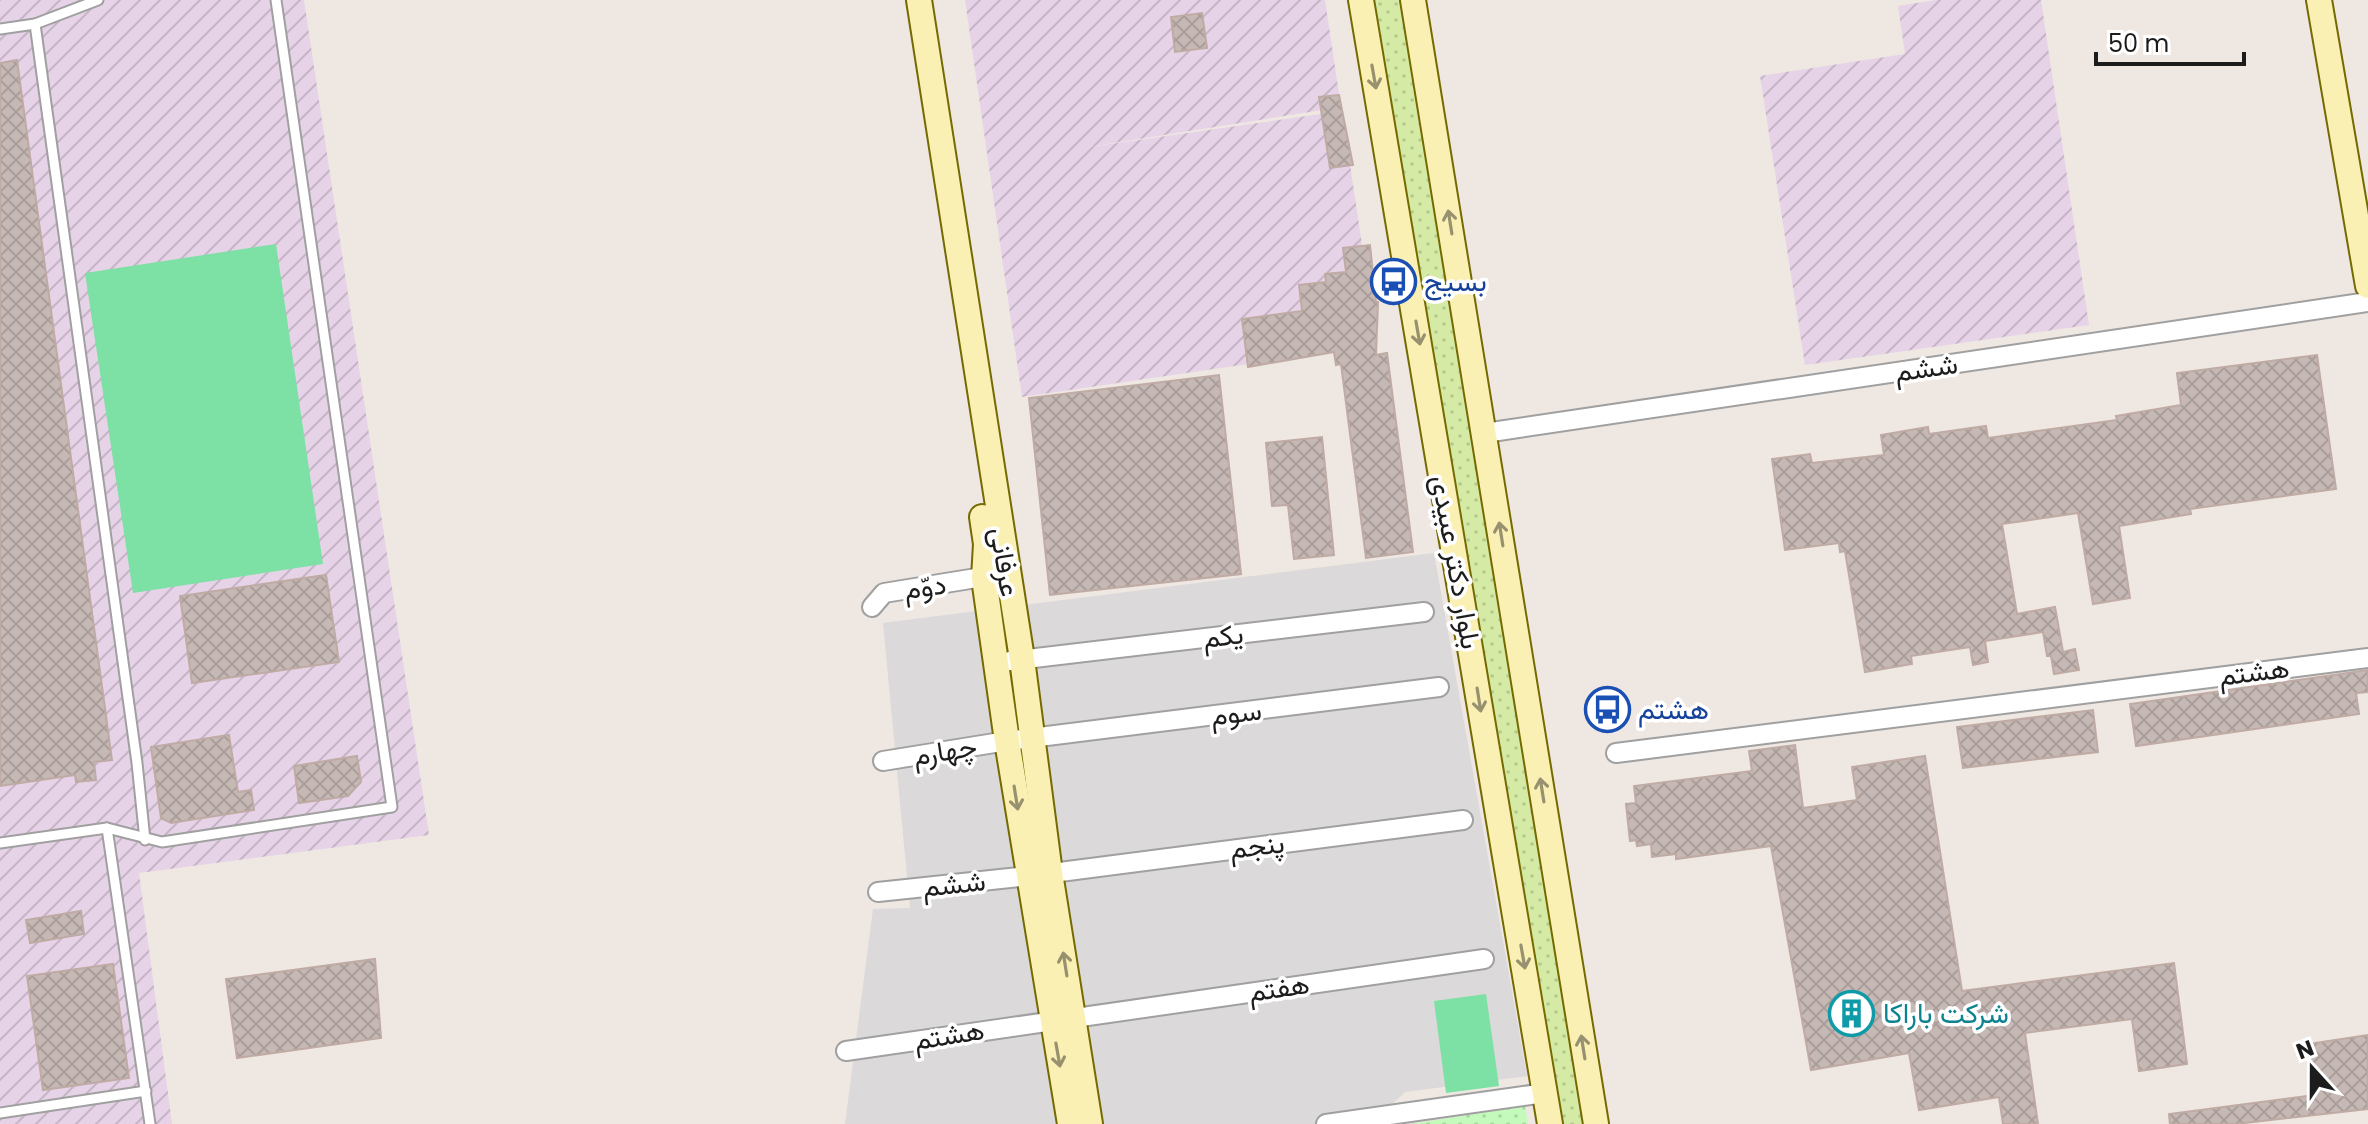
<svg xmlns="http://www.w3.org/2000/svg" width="2368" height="1124" font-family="Poppins,Vazirmatn,sans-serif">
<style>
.residential{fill:#dbd9da}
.industrial{fill:url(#industrial-furrows)}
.grass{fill:url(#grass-dots)}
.park{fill:url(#park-dots)}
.pitch{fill:#7de0a5}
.building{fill:url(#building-cross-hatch);stroke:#c0aaa4;stroke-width:2}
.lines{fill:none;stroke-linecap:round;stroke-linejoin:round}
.lane-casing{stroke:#a0a0a0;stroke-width:13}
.street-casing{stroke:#a0a0a0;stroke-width:22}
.secondary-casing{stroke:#756a01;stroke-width:28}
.lane{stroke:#fff;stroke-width:9}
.street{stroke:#fff;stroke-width:18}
.secondary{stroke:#fbf0b3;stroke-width:24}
.oneway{stroke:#97916f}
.labels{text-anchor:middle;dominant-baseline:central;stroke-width:7;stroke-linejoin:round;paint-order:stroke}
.transit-label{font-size:28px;fill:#164399;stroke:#fff;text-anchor:start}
.street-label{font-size:28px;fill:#1c1c1c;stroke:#fff}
.culture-label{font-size:28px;fill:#0d838f;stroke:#fff;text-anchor:start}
</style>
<defs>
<pattern id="industrial-furrows" width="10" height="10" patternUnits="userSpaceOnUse" patternTransform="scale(2)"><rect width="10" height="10" fill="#e7d3e8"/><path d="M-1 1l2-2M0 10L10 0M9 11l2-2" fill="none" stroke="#c6b5c6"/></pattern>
<pattern id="grass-dots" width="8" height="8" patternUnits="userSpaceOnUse" patternTransform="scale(2)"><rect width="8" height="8" fill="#d5eba5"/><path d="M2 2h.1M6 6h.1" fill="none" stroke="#b6c98d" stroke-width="1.8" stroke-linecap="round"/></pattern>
<pattern id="park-dots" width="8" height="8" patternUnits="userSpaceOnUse" patternTransform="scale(2)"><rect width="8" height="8" fill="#c4fbbc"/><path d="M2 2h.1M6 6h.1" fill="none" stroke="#a8d7a1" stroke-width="1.8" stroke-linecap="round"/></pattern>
<pattern id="building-cross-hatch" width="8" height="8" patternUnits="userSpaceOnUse" patternTransform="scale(2)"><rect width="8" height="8" fill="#c6b8b5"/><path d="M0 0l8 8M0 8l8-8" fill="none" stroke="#aa9e9b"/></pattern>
</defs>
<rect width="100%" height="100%" fill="#eee7e2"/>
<path class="residential" d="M1434,553L1527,1076L1405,1092L1371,1124H845L873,909L910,908L883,623Z"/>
<g class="industrial">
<path d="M0,0H304L429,835L139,873L172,1124H0Z"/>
<path d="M965,0H1325L1341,107L1082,148L1342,111L1377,345L1022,397Z"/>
<path d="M1936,0H2041L2089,325L1805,365L1760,76L1905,54L1898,6Z"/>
</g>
<path class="grass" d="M1374,0H1402L1589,1124H1560Z"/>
<path class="park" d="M1525,1106L1528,1124H1410Z"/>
<g class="pitch">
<path d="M276,244L323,564L133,593L85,273Z"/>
<path d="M1486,994L1499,1086L1446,1093L1434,1001Z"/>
</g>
<g class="building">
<path d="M1202,13L1207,48L1175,52L1171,17Z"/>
<path d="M17,60L112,760L94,762L96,780L76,782L75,775L0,786V63Z"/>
<path d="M1339,95L1353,165L1330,168L1319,97Z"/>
<path d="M1370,245L1376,302H1378L1376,355L1387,353L1413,552L1366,558L1341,364L1336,365L1334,352L1248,367L1242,319L1302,311L1299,285L1326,282L1325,274L1346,272L1343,248Z"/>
<path d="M2317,355L2336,489L2190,509L2191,514L2119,526L2130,598L2093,604L2078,513L2002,524L2017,614L2055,607L2063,652L2075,649L2079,670L2054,674L2051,656H2047L2043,632L1985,641L1988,662L1973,665L1970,647L1911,656L1912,664L1865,672L1845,551L1840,552L1839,543L1785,550L1772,459L1810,454L1812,463L1884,455L1881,435L1928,427L1929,434L1986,426L1988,438L2117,420L2116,416L2181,405L2177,373Z"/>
<path d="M1219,375L1241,574L1050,595L1029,398Z"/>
<path d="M1322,437L1334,555L1294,559L1288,505L1272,506L1266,443Z"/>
<path d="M326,575L339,662L192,683L180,596Z"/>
<path d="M2368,670V692L2356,693L2359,714L2136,746L2130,704Z"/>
<path d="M2093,710L2098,752L1963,768L1957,727Z"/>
<path d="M229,735L238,792L251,790L254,810L171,823L161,818L151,747Z"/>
<path d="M1795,745L1803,808L1857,800L1852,767L1925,756L1962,991L2174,963L2187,1064L2139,1071L2132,1019L2025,1033L2038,1124H2003L1999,1097L1919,1110L1909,1053L1811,1070L1771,846L1676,859V854L1652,857L1651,844L1637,846L1636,840L1630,841L1626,804L1636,803L1634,786L1752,771L1749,751Z"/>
<path d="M357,756L361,782L348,796L299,803L294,766Z"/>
<path d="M81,911L84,934L30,943L26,920Z"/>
<path d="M375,959L381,1038L237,1058L226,979Z"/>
<path d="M113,964L129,1078L43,1090L27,976Z"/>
<path d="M2368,1035V1109L2236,1124H2170L2169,1114L2315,1095L2308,1044Z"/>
</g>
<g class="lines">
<defs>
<g id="lane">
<path d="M35,24L137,763L145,840"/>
<path d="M0,29L35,24L98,0"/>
<path d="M107,828L150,1124"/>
<path d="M0,843L107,828L162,842L392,807L276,0"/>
<path d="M0,1113L146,1091"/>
</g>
<g id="street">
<path d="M1485,433L2368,302"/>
<path d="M872,607L884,593L1007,573"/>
<path d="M1010,661L1424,612"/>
<path d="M1616,753L2368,658"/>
<path d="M883,761L1007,741L1439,687"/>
<path d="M878,892L1029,876L1463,820"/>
<path d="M846,1051L1484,959"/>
<path d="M1326,1124L1545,1093"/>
</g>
<g id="secondary">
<path d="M919,0L1022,659L1050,873L1090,1124"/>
<path d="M1361,0L1550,1124"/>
<path d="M1413,0L1596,1124"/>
<path d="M2319,0L2368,286"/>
<path d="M982,517L986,544L984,578L1007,741L1070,1124"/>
</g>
</defs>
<use href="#lane" class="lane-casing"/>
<use href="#street" class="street-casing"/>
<use href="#secondary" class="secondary-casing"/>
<use href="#lane" class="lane"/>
<use href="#street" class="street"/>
<use href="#secondary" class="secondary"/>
</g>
<defs><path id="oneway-shaft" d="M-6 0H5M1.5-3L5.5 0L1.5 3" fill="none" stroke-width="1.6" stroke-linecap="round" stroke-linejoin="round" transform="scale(2)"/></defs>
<g class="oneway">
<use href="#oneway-shaft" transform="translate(1374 77) rotate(80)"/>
<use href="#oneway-shaft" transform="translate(1450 222) rotate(-99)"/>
<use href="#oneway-shaft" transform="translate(1418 333) rotate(80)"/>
<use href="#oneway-shaft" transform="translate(1501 534) rotate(-99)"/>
<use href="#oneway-shaft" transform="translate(1479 700) rotate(81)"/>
<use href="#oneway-shaft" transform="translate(1542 790) rotate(-99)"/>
<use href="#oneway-shaft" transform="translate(1016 798) rotate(81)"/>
<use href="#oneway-shaft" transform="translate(1523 957) rotate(80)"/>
<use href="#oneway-shaft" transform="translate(1065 964) rotate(-99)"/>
<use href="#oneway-shaft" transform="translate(1583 1047) rotate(-99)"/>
<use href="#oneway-shaft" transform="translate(1058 1055) rotate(80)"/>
</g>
<defs>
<symbol id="bus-ring" viewBox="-11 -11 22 22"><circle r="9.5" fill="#fff" stroke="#1a4fb4" stroke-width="1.5"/><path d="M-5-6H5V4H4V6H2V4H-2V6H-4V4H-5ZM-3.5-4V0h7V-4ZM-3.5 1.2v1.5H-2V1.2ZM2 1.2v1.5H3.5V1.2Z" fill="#1a4fb4"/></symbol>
<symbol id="building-ring" viewBox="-11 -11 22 22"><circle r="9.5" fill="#fff" stroke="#0f9aa8" stroke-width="1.5"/><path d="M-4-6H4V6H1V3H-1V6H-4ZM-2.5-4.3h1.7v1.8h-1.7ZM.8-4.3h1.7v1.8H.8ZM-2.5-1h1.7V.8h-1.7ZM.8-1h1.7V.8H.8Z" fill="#0f9aa8"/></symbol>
</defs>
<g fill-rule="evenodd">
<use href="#bus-ring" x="1368" y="256" width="51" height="51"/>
<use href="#bus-ring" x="1582" y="684" width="51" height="51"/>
<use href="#building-ring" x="1826" y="988" width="51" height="51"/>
</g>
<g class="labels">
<g class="transit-label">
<text x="1424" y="281">بسیج</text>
<text x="1638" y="709">هشتم</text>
</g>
<g class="street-label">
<text transform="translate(1926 368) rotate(-8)">ششم</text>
<text transform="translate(1005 562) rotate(81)">عرفانی</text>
<text transform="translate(1456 562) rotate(80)">بلوار دکتر عبیدی</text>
<text transform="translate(925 587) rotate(-8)">دوّم</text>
<text transform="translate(1223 636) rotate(-7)">یکم</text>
<text transform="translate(2254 672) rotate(-7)">هشتم</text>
<text transform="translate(1236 713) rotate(-7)">سوم</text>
<text transform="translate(945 751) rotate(-9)">چهارم</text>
<text transform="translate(1257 846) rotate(-7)">پنجم</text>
<text transform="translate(954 884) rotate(-6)">ششم</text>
<text transform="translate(1279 988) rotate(-8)">هفتم</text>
<text transform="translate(949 1035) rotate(-9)">هشتم</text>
</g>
<g class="culture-label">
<text x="1883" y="1013">شرکت باراکا</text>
</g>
</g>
<g transform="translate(2312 1068) rotate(339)" stroke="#ffffff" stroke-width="6" paint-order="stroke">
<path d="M0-6L14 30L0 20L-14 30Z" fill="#1c1c1c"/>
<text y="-12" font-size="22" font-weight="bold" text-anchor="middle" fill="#1c1c1c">N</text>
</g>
<path d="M2096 52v12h148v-12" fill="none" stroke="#1c1c1c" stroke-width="4"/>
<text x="2108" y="52" font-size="24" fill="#1c1c1c" stroke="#ffffff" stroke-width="6" paint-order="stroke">50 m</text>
</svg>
